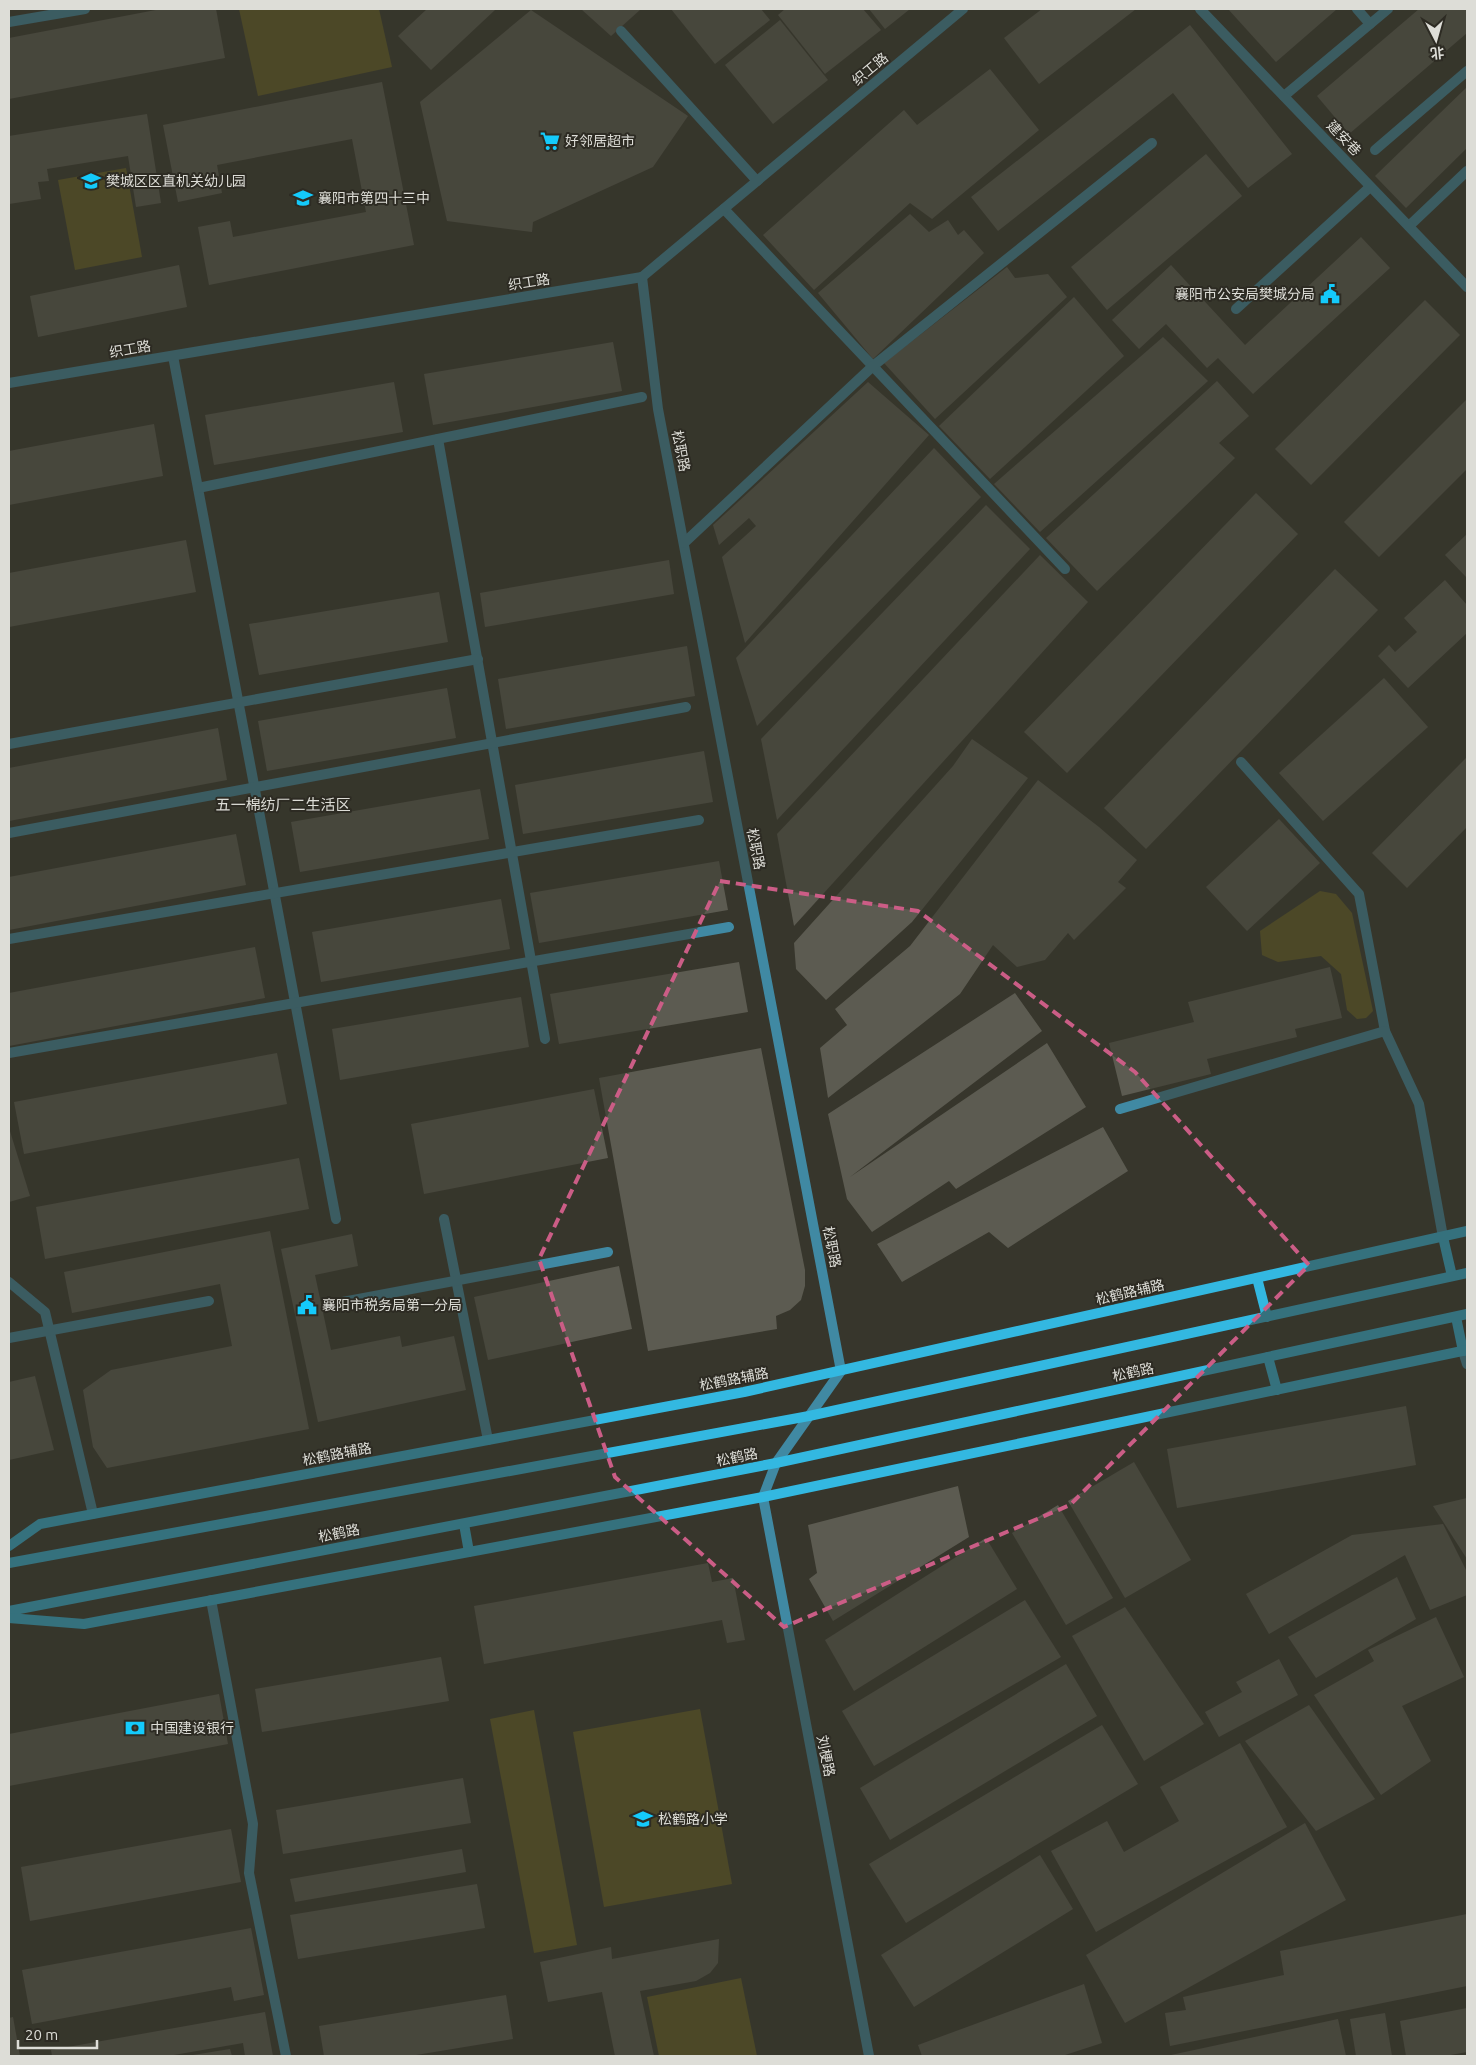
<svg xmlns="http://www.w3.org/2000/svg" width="1476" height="2065" font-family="Ubuntu,'Noto Sans SC',sans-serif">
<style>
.green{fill:#665e22}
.building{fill:#5c5b51}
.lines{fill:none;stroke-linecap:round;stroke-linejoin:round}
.lane{stroke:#4089a3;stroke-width:10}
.street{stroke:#4089a3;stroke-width:10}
.secondary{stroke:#33b8e1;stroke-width:10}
.marked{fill:none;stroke:#cb5d86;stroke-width:4;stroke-dasharray:10 6;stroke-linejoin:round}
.labels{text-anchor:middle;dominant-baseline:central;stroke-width:4;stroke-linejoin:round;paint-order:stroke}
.street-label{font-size:14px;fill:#ddddd7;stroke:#2d2b23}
.poi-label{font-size:14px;fill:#ddddd7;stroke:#2d2b23;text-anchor:start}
.neighbourhood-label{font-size:15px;fill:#ddddd7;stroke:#2d2b23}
</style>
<rect width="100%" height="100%" fill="#37362c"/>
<g class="green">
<path d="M239,9H379L392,67L258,96Z"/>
<path d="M126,168L142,257L75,270L58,180Z"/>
<path d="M1320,891L1336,894L1352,913L1373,1011L1366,1018L1357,1019L1347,1010L1341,974L1321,956L1278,962L1262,955L1260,931Z"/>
<path d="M700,1709L732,1884L604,1907L573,1732Z"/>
<path d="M534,1710L577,1945L534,1953L490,1719Z"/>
<path d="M741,1978L757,2056H659L647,1997Z"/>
</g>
<g class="building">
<path d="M161,9H216L225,58L9,99V38Z"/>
<path d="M427,9H496L431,70L398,36Z"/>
<path d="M581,9H641L611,36Z"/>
<path d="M671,9H761L770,20L715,64Z"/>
<path d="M785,9H863L881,30L825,74L778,15Z"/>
<path d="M869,9H910L885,29Z"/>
<path d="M1042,9H1136L1039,84L1004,38Z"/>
<path d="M1228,9H1337L1276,62Z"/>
<path d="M1419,9H1467V33L1349,134L1317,96Z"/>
<path d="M531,10L688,116L653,167L533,222L532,232L447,221L420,102Z"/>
<path d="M780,20L828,80L773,124L725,65Z"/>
<path d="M1190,25L1292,154L1248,188L1173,93L998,231L971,197Z"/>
<path d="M990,69L1039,130L932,219L910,203L814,290L763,235L904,110L917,125Z"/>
<path d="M382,82L414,245L209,285L198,227L230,221L233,237L366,212L352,139L217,165L222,193L178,202L163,125Z"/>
<path d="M1467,87V148L1406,208L1375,176Z"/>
<path d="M147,114L161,203L136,207L128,156L47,169L49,181L38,182L41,199L9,204V136Z"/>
<path d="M1206,154L1242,196L1107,310L1071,267Z"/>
<path d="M910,214L929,232L948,220L958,235L964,230L984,253L873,359L818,293Z"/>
<path d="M1361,237L1390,268L1253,394L1218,358L1207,368L1166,324L1139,349L1112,320L1171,265L1245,345Z"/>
<path d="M179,265L187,307L38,337L30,296Z"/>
<path d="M1007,267L1015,278L1048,274L1067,297L935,419L884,363Z"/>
<path d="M1074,297L1124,356L990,479L939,426Z"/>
<path d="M1425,300L1460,335L1311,485L1275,449Z"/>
<path d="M1163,337L1208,381L1040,532L994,484Z"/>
<path d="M613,342L622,391L433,425L424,374Z"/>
<path d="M1217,381L1249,416L1219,443L1235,458L1097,591L1046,538Z"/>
<path d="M394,382L403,432L214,465L205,415Z"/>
<path d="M868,382L929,435L745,643L722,557L756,526L749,518L719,545L713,525Z"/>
<path d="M1467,399V469L1379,557L1344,522Z"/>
<path d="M154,424L163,476L9,505V451Z"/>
<path d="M934,448L981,497L757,726L736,658Z"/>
<path d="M1256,493L1298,534L1067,773L1024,732Z"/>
<path d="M986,505L1030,549L777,820L761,739Z"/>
<path d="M1467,534V578L1445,555Z"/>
<path d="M186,540L196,592L9,627V573Z"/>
<path d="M1040,555L1088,602L794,926L777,834Z"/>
<path d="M669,560L674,594L485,627L480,593Z"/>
<path d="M1335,569L1378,610L1146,849L1104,808Z"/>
<path d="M1445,580L1467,605V633L1408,688L1378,656L1389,645L1395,652L1417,632L1404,618Z"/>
<path d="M439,592L448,642L259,675L249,624Z"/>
<path d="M687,646L695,696L506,729L498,679Z"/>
<path d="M1384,678L1428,727L1323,821L1279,773Z"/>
<path d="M447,688L456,738L267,771L258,721Z"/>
<path d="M218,728L227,780L9,821V768Z"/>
<path d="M972,739L1028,778L912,922L826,1000L796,969L794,943L953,766Z"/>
<path d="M704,751L713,802L523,834L515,785Z"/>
<path d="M1467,757V827L1407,888L1372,853Z"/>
<path d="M1038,780L1099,827L1137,860L1118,882L1126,888L1074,940L1068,933L1045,960L1017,967L993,945L960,994L828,1098L820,1048L847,1025L835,1009L910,946Z"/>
<path d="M480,789L489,839L300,872L291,822Z"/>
<path d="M1279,819L1320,863L1247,931L1206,887Z"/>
<path d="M236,834L246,885L9,930V877Z"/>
<path d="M719,861L728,910L539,943L530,893Z"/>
<path d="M501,899L510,949L321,982L312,932Z"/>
<path d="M255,947L265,998L9,1046V993Z"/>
<path d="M739,962L748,1012L559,1044L550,994Z"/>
<path d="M1330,967L1342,1018L1295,1029L1297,1037L1207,1059L1211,1074L1122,1096L1109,1043L1194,1022L1188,1002Z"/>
<path d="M1015,993L1042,1031L850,1177L1047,1043L1086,1107L956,1189L949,1181L872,1232L847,1199L828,1114Z"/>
<path d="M521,997L529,1047L340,1080L332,1029Z"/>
<path d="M761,1048L805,1270V1286L801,1300L790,1310L776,1316L777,1329L648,1351L599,1078Z"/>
<path d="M277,1053L287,1104L24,1154L14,1102Z"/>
<path d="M594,1089L608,1158L424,1194L411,1124Z"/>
<path d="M1103,1127L1128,1171L1008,1248L989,1232L902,1282L877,1244Z"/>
<path d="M9,1128L30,1196L9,1202Z"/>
<path d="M299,1158L309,1209L45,1259L36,1207Z"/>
<path d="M270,1231L309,1429L107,1468L93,1447L83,1390L111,1370L232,1346L220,1284L72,1313L64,1272Z"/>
<path d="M352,1234L358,1266L315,1275L331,1350L400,1336L402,1347L454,1336L466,1390L318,1422L281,1249Z"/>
<path d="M619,1266L632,1329L488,1360L474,1297Z"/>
<path d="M35,1376L54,1450L9,1460V1382Z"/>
<path d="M1406,1406L1416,1465L1177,1508L1167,1449Z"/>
<path d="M1134,1462L1191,1560L1125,1598L1068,1501Z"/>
<path d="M958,1486L969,1537L833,1621L809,1579L817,1573L808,1525Z"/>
<path d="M1467,1498V1559L1433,1506Z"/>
<path d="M1058,1505L1113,1598L1066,1625L1012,1533Z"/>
<path d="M1443,1524L1467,1572V1595L1430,1610L1405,1555L1269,1634L1246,1594L1352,1535Z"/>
<path d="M986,1538L1017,1589L854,1691L825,1640Z"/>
<path d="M708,1563L712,1582L733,1578L745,1640L727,1643L722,1620L484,1664L474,1606Z"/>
<path d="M1397,1577L1416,1619L1316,1678L1288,1637Z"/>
<path d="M1025,1600L1061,1657L874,1766L842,1711Z"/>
<path d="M1125,1607L1204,1724L1144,1761L1072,1636Z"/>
<path d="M1436,1617L1464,1677L1402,1706L1431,1761L1381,1795L1314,1695L1374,1661L1368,1650Z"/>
<path d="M441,1657L449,1701L262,1732L255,1689Z"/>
<path d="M1279,1659L1298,1695L1219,1737L1205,1712L1242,1692L1236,1682Z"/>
<path d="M1066,1664L1097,1716L890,1840L860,1788Z"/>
<path d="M219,1694L228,1744L9,1786V1734Z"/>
<path d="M1309,1705L1375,1799L1316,1831L1245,1741Z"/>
<path d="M1102,1725L1138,1784L906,1923L869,1864Z"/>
<path d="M1240,1743L1287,1827L1096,1932L1051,1851L1107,1821L1124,1852L1179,1821L1160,1787Z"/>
<path d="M463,1778L471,1823L283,1854L276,1810Z"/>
<path d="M1305,1823L1346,1900L1125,2023L1086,1955Z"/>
<path d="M231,1829L241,1882L30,1921L21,1867Z"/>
<path d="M462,1849L466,1872L295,1902L290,1879Z"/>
<path d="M1040,1855L1073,1909L914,2007L881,1955Z"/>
<path d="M477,1884L485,1928L298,1959L290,1915Z"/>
<path d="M1467,1914V1986L1170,2046L1165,2013L1186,2010L1183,1997L1284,1975L1280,1951Z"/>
<path d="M251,1928L264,1995L234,2001L231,1987L32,2024L22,1970Z"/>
<path d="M719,1939L718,1963L710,1973L696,1981L640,1991L654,2056H615L602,1992L548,2002L540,1962L611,1947L612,1959Z"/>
<path d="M1084,1984L1102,2043L1062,2056H922L918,2045Z"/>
<path d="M506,1995L513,2039L410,2056H324L319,2026Z"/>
<path d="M1467,2008V2052L1445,2056H1406L1400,2021Z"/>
<path d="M265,2012L273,2056H245L243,2043L168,2056H52L51,2050Z"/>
<path d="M1385,2013L1392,2056H1356L1350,2019Z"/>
<path d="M13,2017L20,2056H9V2018Z"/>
<path d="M1338,2019L1346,2056H1171V2055Z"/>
<path d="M230,2049L232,2056H193V2055Z"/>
</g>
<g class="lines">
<g class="lane">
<path d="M1357,9L1370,24"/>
<path d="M9,22L85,9"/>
<path d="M621,31L757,181"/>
<path d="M1284,96L1388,9"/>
<path d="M1375,150L1467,71"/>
<path d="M1409,226L1467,171"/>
<path d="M1236,309L1370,187"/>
<path d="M173,356L336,1219"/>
<path d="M438,439L545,1039"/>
<path d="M198,488L642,397"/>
<path d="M9,744L478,659"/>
<path d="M1241,762L1359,894L1385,1031"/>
<path d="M9,833L686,707"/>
<path d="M9,939L699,820"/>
<path d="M9,1053L729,927"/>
<path d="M1120,1109L1385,1031L1419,1104L1443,1237"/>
<path d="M444,1219L488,1440"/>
<path d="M9,1282L45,1312L93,1514"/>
<path d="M332,1304L608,1252"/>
<path d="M9,1338L209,1301"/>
<path d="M211,1600L253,1824L249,1873L286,2056"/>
</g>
<g class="street">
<path d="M1200,9L1467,287"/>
<path d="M724,209L1065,569"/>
<path d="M642,277L658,409L841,1371L776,1463L763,1497L869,2056"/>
<path d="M9,383L642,277L963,9"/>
<path d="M684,543L873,366L1152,143"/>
<path d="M1463,1351L1467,1364"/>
</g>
<g class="secondary">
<path d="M1443,1237L1452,1276"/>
<path d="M1257,1278L1267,1317"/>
<path d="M1456,1317L1463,1351"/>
<path d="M1268,1357L1277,1390"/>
<path d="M464,1524L469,1552"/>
<path d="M9,1546L40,1524L744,1392L1467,1231"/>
<path d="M9,1563L809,1416L1467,1273"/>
<path d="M9,1611L776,1463L1467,1314"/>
<path d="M9,1618L84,1624L763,1497L1467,1350"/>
</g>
</g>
<path d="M0 0H1476V2065H0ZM720,881L918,911L1135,1072L1309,1265L1070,1505L784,1627L615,1477L539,1259Z" fill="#37362c" fill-opacity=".55" fill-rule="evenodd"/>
<path class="marked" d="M720,881L918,911L1135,1072L1309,1265L1070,1505L784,1627L615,1477L539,1259Z"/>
<defs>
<symbol id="supermarket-bare" viewBox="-9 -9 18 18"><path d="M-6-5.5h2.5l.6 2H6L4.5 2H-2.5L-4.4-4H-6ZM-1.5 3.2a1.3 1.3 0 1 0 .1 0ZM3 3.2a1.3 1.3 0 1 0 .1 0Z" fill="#14cafb" stroke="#2d2b23" stroke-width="2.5" paint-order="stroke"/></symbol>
<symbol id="school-bare" viewBox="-9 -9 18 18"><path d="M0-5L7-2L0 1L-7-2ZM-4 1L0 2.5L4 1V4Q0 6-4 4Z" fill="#14cafb" stroke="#2d2b23" stroke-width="2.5" paint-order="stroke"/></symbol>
<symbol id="civic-bare" viewBox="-9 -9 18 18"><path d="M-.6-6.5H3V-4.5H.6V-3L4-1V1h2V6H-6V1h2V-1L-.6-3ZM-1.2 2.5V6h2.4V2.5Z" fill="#14cafb" stroke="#2d2b23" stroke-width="2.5" paint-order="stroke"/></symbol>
<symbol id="bank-bare" viewBox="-9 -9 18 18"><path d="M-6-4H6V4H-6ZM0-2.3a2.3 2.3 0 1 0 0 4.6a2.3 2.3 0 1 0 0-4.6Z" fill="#14cafb" stroke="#2d2b23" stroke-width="2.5" paint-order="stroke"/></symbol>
</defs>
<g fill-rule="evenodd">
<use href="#supermarket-bare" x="536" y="127" width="28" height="28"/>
<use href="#school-bare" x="77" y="167" width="28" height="28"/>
<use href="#school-bare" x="289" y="184" width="28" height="28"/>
<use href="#civic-bare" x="1316" y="280" width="28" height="28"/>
<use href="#civic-bare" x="293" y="1291" width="28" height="28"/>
<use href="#bank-bare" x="121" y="1714" width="28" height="28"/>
<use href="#school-bare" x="629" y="1805" width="28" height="28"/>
</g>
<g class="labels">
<g class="street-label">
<text transform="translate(870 69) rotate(-40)">织工路</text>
<text transform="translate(1344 138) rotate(46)">建安巷</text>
<text transform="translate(529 282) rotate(-9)">织工路</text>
<text transform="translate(130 349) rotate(-10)">织工路</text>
<text transform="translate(681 451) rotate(79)">松职路</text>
<text transform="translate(756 849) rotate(79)">松职路</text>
<text transform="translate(832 1247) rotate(79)">松职路</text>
<text transform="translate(1130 1292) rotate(-13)">松鹤路辅路</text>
<text transform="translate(1133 1372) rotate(-12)">松鹤路</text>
<text transform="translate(734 1379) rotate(-11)">松鹤路辅路</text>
<text transform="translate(337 1454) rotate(-11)">松鹤路辅路</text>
<text transform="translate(737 1457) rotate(-11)">松鹤路</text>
<text transform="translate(339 1533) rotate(-11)">松鹤路</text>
<text transform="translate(826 1756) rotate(79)">刘梗路</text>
</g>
<g class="poi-label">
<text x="565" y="141">好邻居超市</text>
<text x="106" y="181">樊城区区直机关幼儿园</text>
<text x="318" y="198">襄阳市第四十三中</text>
<text x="1315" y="294" text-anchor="end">襄阳市公安局樊城分局</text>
<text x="322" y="1305">襄阳市税务局第一分局</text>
<text x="150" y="1728">中国建设银行</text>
<text x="658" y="1819">松鹤路小学</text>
</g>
<g class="neighbourhood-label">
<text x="283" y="804">五一棉纺厂二生活区</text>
</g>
</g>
<rect width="1476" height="2065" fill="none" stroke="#ddddd7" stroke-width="20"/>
<g transform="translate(1436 40) rotate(174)" stroke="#2d2b23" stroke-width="4" paint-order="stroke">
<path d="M0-4L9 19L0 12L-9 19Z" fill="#ddddd7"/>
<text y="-8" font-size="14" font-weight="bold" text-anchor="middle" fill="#ddddd7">北</text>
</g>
<path d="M18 2040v8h79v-8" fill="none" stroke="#ddddd7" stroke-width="2.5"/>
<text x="25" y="2040" font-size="15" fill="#ddddd7" stroke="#2d2b23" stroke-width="4" paint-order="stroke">20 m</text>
</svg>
